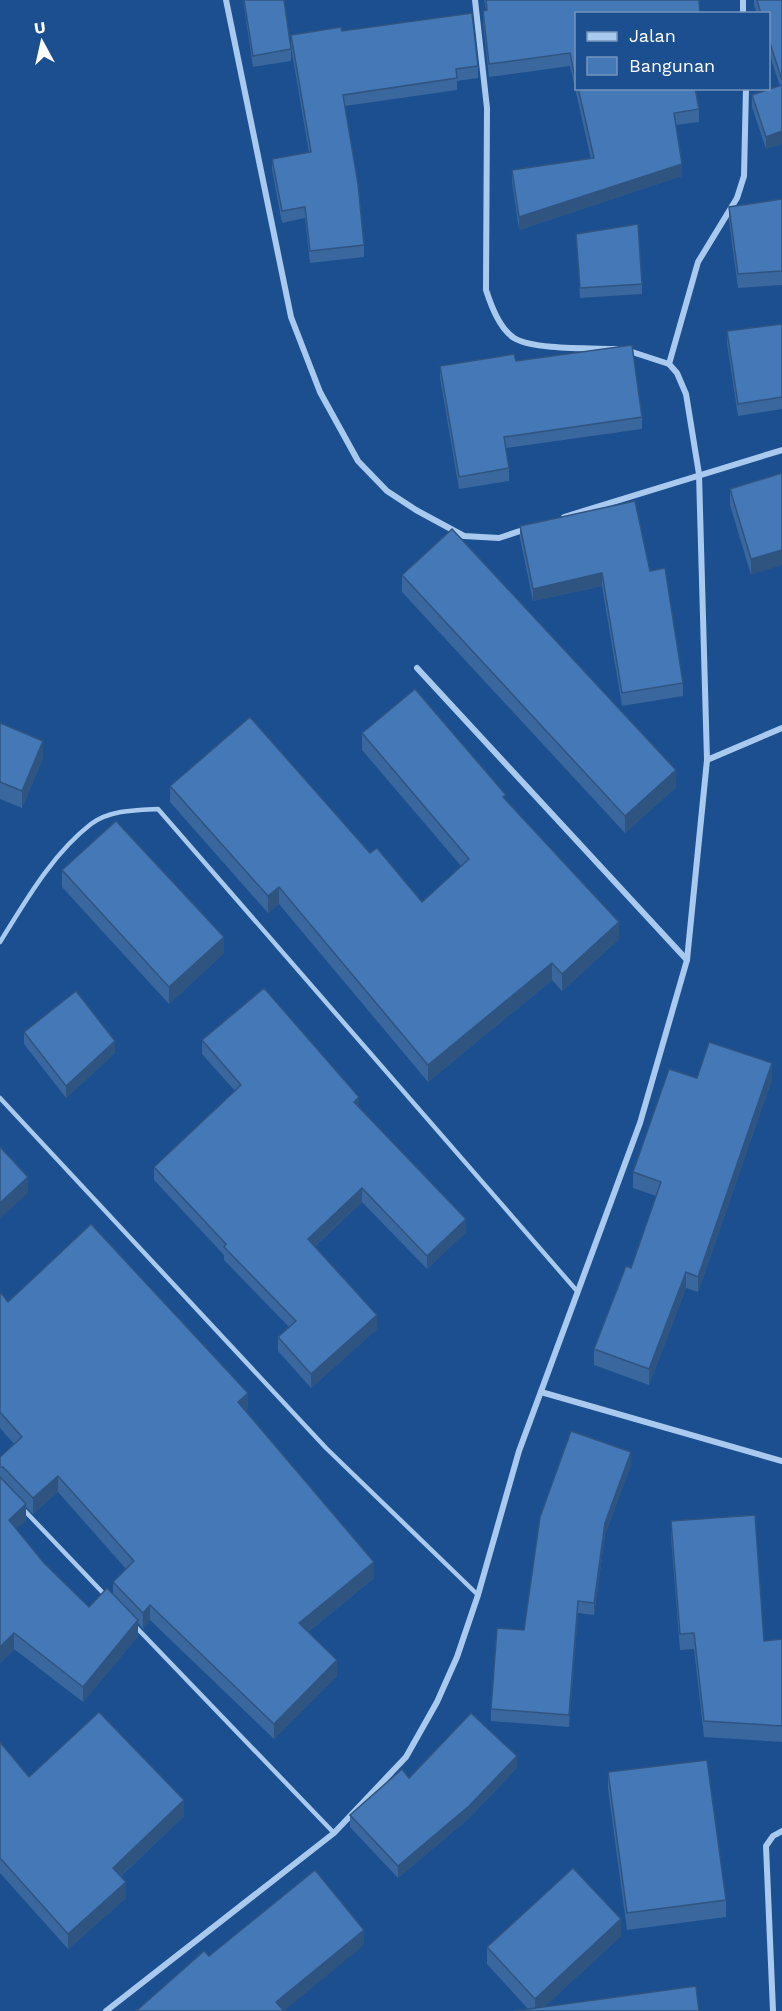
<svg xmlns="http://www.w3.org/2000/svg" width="782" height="2011" font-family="'Work Sans',sans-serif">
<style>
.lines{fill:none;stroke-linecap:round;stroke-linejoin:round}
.lane{stroke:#a9c9ee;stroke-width:4.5}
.street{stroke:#a9c9ee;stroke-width:6}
.wall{fill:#3a679d;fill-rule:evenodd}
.shaded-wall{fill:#305480}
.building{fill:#4478b7;stroke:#305480;stroke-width:1.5}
</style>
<rect width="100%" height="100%" fill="#1b4f8f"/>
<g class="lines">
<g class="lane">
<path d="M0,942C25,902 52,854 91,824C110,810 136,810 158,809L577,1291"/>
<path d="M0,1098L326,1448L478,1595"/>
<path d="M24,1510L105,1595"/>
<path d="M134,1625L334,1833"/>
</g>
<g class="street">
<path d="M226,0L291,317L320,392L358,461L387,491L416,510L464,536L499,538L526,529"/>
<path d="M475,0L487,108L486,290C491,305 499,328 514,338C533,350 591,348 616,349"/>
<path d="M743,0V14"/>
<path d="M669,364L698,262L737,198L744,176L746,88"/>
<path d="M564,517L782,450"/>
<path d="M417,668L687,960"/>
<path d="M707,760L782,728"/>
<path d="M541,1392L782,1461"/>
<path d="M106,2011L334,1833L406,1757L437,1702L457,1657L478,1595L519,1451L640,1123L687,960L707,760L699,474L686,394L677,373L669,364L626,350"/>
<path d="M773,2011L766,1846L773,1836L782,1831"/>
</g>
</g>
<g class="wall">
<path d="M243,0H284L291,49V61L253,67Z"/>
<path d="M484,0H699L576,14V88H695L699,109V122L676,125L682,176L519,230L512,182V170L591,159L570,66L489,77L483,23V11L486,10Z"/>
<path d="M754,0H782V144L766,149L752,107V95L780,86L768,50V14H757L754,5Z"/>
<path d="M342,31L478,66V78L457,81V90L345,106L364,245V257L310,263L305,218L282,223L272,170V159L309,153L291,47V35Z"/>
<path d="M782,199V285L738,288L729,221V207Z"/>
<path d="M576,234L642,284V294L580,298Z"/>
<path d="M782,324V409L738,416L727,344V331Z"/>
<path d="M516,361L642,417V429L506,448L509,468V481L459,489L440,378V366Z"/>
<path d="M782,473L751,575L730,505V489Z"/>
<path d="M520,526L650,571L683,683V696L622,706L602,586L533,601L520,538Z"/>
<path d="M402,575L676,787L625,833L402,592Z"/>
<path d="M0,723L43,758L22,808L0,799Z"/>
<path d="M362,733L506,800L619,939L562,991L552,980L428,1082L279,904L268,913L170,802V786L370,853L422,902L461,866L362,750Z"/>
<path d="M62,870L224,953L169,1004L62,887Z"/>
<path d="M24,1032L115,1053L66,1098L24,1044Z"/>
<path d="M202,1040L359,1107L466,1232L427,1269L362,1202L315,1246L377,1329L311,1388L278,1351V1337L289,1327L224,1260V1255L154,1180V1167L235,1091L202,1054Z"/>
<path d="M697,1078L772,1079L698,1292L686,1288L649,1385L594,1365V1349L631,1268L656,1196L633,1188V1172Z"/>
<path d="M0,1294L8,1302L248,1408L246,1410L374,1578L308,1632L337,1676L274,1739L150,1620L143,1629L138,1623V1636L83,1702L14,1649L0,1663V1457L14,1444L0,1428ZM58,1492L126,1569L113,1582V1595L89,1607L44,1563L16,1529L26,1520V1507L33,1514Z"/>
<path d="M631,1464L605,1535L594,1615L578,1613L569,1727L491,1721V1709L524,1630Z"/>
<path d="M671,1521L764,1641L782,1639V1742L704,1737L694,1649L680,1650L671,1537Z"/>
<path d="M0,1742L29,1777L184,1816L121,1876L126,1898L68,1949L0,1873Z"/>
<path d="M517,1768L469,1818L398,1878L350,1827V1815L409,1778Z"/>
<path d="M608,1772L726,1900V1917L627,1930L608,1789Z"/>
<path d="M621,1936L544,2007L528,2009L487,1964V1947Z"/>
</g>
<g class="shaded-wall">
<path d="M782,131V144L766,149V137Z"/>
<path d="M682,164V176L519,230V217Z"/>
<path d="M782,550V565L751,575V559Z"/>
<path d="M602,573V586L533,601V589Z"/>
<path d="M43,741V758L22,808V791Z"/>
<path d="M676,770V787L625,833V816Z"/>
<path d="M279,887V904L268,913V896Z"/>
<path d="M619,922V939L562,991V974Z"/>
<path d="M224,937V953L169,1004V987Z"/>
<path d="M552,963V980L428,1082V1065Z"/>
<path d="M115,1041V1053L66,1098V1086Z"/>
<path d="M772,1063V1079L698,1292V1277Z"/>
<path d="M359,1097V1111L354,1102Z"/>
<path d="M28,1177V1193L0,1218V1203Z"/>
<path d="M362,1188V1202L308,1252V1239Z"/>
<path d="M466,1219V1232L427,1269V1256Z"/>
<path d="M686,1272V1288L649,1385V1369Z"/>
<path d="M377,1315V1329L311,1388V1374Z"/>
<path d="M248,1393V1408L238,1417V1402Z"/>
<path d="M631,1452V1464L605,1535L594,1615V1603L605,1523Z"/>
<path d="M58,1476V1492L33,1514V1498Z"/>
<path d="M26,1504V1520L9,1536V1520Z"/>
<path d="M374,1562V1578L299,1639V1623Z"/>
<path d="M578,1601V1613L569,1727V1715Z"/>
<path d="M150,1605V1620L143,1629V1613Z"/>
<path d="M138,1620V1636L83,1702V1687Z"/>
<path d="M14,1633V1649L0,1663V1647Z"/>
<path d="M337,1660V1676L274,1739V1724Z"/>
<path d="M517,1756V1768L469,1818L398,1878V1866Z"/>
<path d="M184,1800V1816L113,1883V1868Z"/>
<path d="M126,1882V1898L68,1949V1934Z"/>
<path d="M621,1919V1936L540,2011H535V1999Z"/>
<path d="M364,1930V1945L284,2011L276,2002Z"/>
</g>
<g class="building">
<path d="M244,0H284L291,49L253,56Z"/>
<path d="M486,0H699L700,14H576V83L570,53L489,64L483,11L487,10Z"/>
<path d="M757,0H782V80L768,37V14H761Z"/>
<path d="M472,13L478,66L456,69L457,78L343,95L358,184L364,245L310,251L305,207L282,211L272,159L311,152L291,35L341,27L342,31Z"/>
<path d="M782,85V131L766,137L752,95Z"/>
<path d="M578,88H695L699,109L674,113L682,164L519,217L512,170L594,158Z"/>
<path d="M782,199V271L738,274L729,207Z"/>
<path d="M638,224L642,284L580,288L576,234Z"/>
<path d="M782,324V397L738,404L727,331Z"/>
<path d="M632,345L642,417L504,437L509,468L459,477L440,366L514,354L516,361Z"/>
<path d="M782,473V550L751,559L730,489Z"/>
<path d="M635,501L650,571L665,568L683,683L622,693L602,573L533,589L520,526Z"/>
<path d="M452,529L676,770L625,816L402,575Z"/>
<path d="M415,689L506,795L503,797L619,922L562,974L552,963L428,1065L279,887L268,896L170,786L250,717L370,853L377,848L422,902L469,859L362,733Z"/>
<path d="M0,723L43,741L22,791L0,782Z"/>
<path d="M116,821L224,937L169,987L62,870Z"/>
<path d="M264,988L359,1097L354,1102L466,1219L427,1256L362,1188L308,1239L377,1315L311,1374L278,1337L296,1321L224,1247L226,1244L154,1167L241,1085L202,1040Z"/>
<path d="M76,991L115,1041L66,1086L24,1032Z"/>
<path d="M709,1042L772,1063L698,1277L686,1272L649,1369L594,1349L626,1266L631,1268L661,1182L633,1172L669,1069L697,1078Z"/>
<path d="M0,1147L28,1177L0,1203Z"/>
<path d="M91,1224L248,1393L238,1402L374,1562L299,1623L337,1660L274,1724L150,1605L143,1613L113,1582L134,1561L58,1476L33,1498L3,1467H0V1457L22,1437L0,1412V1294L1,1293L8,1302Z"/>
<path d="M571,1431L631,1452L605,1523L594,1603L578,1601L569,1715L491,1709L497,1628L524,1630L540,1517Z"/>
<path d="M0,1477L26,1504L9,1520L44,1563L89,1607L107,1588L138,1620L83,1687L14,1633L0,1647Z"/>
<path d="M755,1515L764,1641L782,1639V1726L704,1721L694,1633L680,1634L671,1521Z"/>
<path d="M99,1712L184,1800L113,1868L126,1882L68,1934L0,1858V1742L29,1777Z"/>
<path d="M471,1713L517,1756L469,1806L398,1866L350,1815L402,1769L409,1778Z"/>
<path d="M707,1760L726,1900L627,1913L608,1772Z"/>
<path d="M573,1868L621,1919L535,1999L487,1947Z"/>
<path d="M315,1870L364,1930L276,2002L284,2011H136L204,1951L209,1956Z"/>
<path d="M696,1986L699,2011H514Z"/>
</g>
<rect x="575" y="12" width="195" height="78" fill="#1b4f8f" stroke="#7695bc" stroke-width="1.5"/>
<rect x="587" y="32" width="30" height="9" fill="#a9c9ee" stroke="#7695bc" stroke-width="1.5"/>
<text x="629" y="42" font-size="18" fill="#ffffff">Jalan</text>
<rect x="587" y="57" width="30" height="18" fill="#4478b7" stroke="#7695bc" stroke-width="1.5"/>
<text x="629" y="72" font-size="18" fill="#ffffff">Bangunan</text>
<g transform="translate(42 42) rotate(352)" stroke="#1b4f8f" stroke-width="4.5" paint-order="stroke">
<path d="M0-4.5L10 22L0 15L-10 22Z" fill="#ffffff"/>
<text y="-9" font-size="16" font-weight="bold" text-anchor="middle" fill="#ffffff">U</text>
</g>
</svg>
